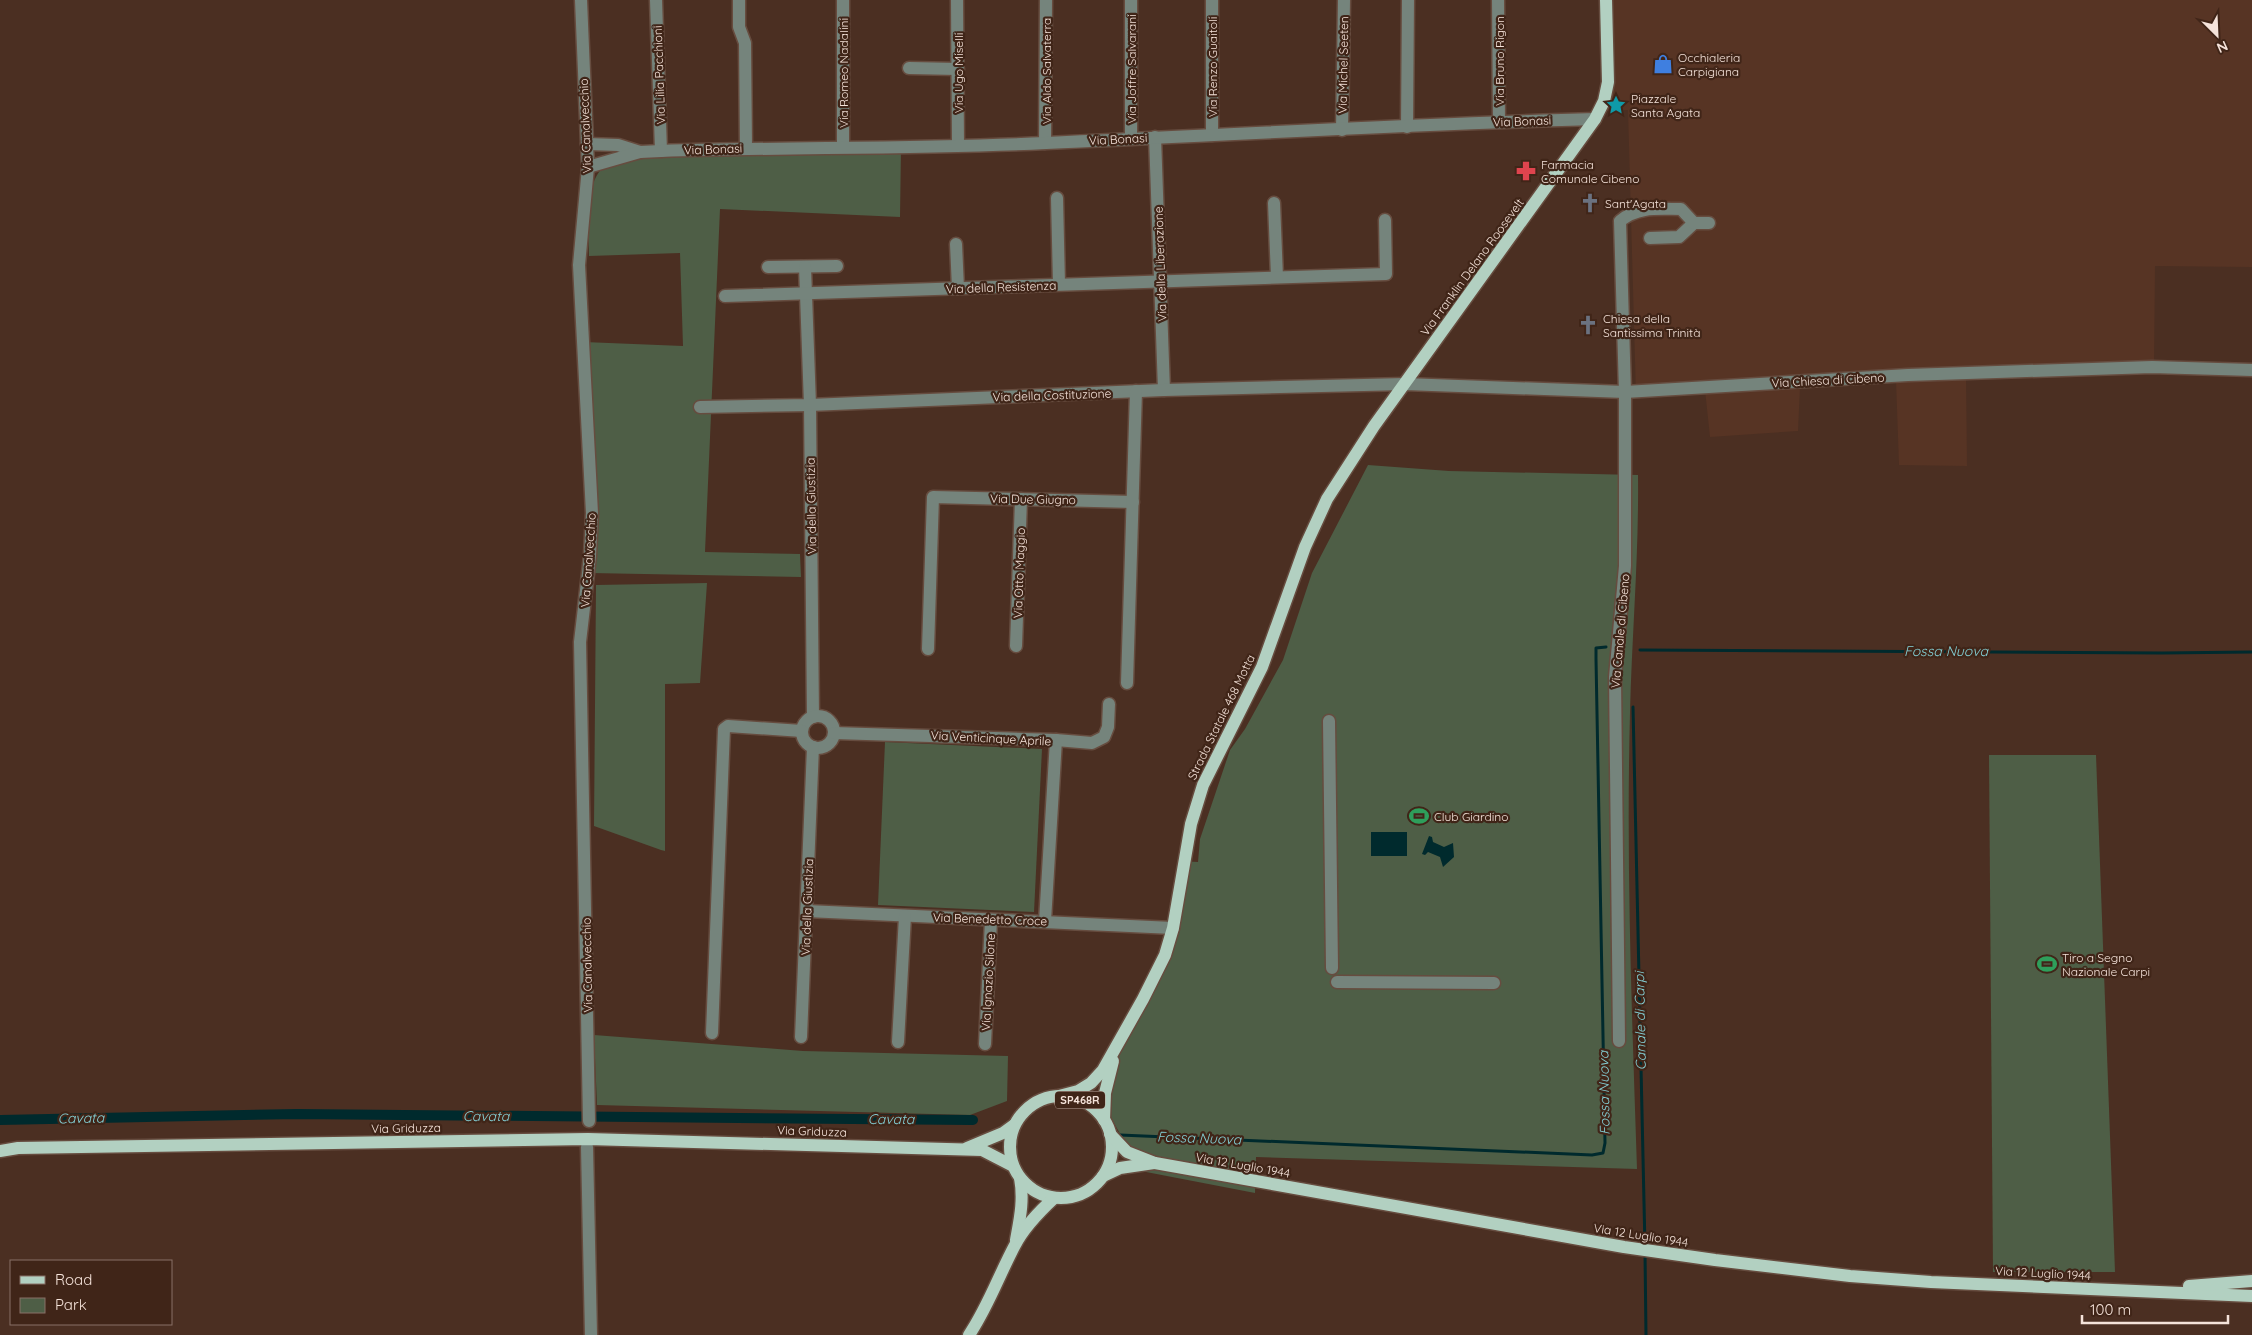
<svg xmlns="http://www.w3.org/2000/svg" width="2252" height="1335" font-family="Quicksand,sans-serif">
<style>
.built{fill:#573424}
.green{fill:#4e5e46}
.water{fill:#002a2d}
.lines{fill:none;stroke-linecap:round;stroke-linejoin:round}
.stream{stroke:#002a2d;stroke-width:3}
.canal{stroke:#002a2d;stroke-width:10}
.minor-casing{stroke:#664c3f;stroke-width:15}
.major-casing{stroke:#664c3f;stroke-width:15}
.minor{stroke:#75847c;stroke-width:12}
.major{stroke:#b2d0c1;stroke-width:12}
.labels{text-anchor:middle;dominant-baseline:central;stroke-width:4.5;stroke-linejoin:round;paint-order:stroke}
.shield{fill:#402518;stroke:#bfaaa0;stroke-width:1}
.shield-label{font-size:11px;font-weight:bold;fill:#f5e3da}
.poi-label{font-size:12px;fill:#f5e3da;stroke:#402518;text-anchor:start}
.street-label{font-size:12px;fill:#f5e3da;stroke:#402518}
.water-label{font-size:14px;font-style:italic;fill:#84d1d7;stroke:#402518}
</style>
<rect width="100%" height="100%" fill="#4b2f22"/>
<path class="built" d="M1613,0H2252V267L2155,266L2154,365L1966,375L1967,466L1899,465L1896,380L1800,387L1798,431L1710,437L1705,390L1636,396L1628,110L1603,111L1615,75Z"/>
<g class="green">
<path d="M901,147L900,217L720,209L705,552L800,554L801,577L590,573L584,342L683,346L680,253L589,256C589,232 583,182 605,166C611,162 620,160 626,157Z"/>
<path d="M1368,465L1449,471L1638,475C1639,555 1632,633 1630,713C1626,865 1632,1017 1637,1169L1256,1157L1255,1193L1141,1171L1110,1116L1109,1096L1092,1078L1165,946L1181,861L1198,862L1200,839L1230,750L1245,729L1283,660L1312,573Z"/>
<path d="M707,583L700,683L665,684V851L661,850L594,826L596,585Z"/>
<path d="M885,742L1042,749L1034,912L878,905Z"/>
<path d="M1989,755H2096L2115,1272H1993Z"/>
<path d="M594,1035L803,1051L1008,1056L1007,1101L970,1115L597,1105Z"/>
</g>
<g class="water">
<rect x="1371" y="832" width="36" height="24"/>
<path d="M1429,836L1432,837L1433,842L1444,847L1453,843L1454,857L1443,867L1440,857L1428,852L1425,855L1422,854Z"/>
</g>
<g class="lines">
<g class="stream">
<path d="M1640,650L2162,653L2252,652"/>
<path d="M1633,707L1645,1247"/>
<path d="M1120,1135L1592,1155L1603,1153L1605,1143L1596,659V648L1606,647"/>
<path d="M1645,1253L1646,1335"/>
</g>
<path class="canal" d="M0,1120L297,1114L973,1120"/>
<defs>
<g id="minor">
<path d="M581,0L588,167L579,265L592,513L590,556L580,642L589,1121"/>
<path d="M656,0L661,151"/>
<path d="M739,0V27L745,43L746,148"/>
<path d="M843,0V146"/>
<path d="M957,0L958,145"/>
<path d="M1498,0L1499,121"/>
<path d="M909,68L958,69"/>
<path d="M1407,127L1408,0"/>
<path d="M1342,130L1344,0"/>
<path d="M1212,135V0"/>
<path d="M1155,137L1164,390"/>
<path d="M1131,138V0"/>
<path d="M1045,143L1046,0"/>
<path d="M587,144L618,145L640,152"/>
<path d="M588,167L640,152L661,151C789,147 918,149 1046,143C1229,135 1412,124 1595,119"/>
<path d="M1057,198L1059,284"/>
<path d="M1274,203L1277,277"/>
<path d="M1650,238L1679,237L1694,223"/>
<path d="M956,244L958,288"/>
<path d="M768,267L837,266"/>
<path d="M805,267L810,405L813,717"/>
<path d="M725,296L1386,274L1385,220"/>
<path d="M700,407L810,405L1164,390L1405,384L1625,392L1908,375L2152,367L2252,370"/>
<path d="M1016,646L1021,499"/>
<path d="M928,649L933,497L1133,502"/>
<path d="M1127,683L1136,391"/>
<circle cx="818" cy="732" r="16"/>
<path d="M1329,721L1332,968"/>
<path d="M834,733L1056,740L1045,921"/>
<path d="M1056,740L1092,743L1104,737L1108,727L1109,704"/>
<path d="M807,911L1173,928"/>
<path d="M1337,982L1494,983"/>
<path d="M712,1033L724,729L728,726L802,731"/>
<path d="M801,1037L813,747"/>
<path d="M1619,1041L1615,677L1625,566V392L1620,221C1638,206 1659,209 1681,209L1694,223H1709"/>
<path d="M898,1042L905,916"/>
<path d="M985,1044L991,920"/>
<path d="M587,1147L591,1335"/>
</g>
<g id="major">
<circle cx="1061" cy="1147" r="51"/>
<path d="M1059,1096L1078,1091L1091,1083L1103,1070L1143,999L1165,955L1173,928L1191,824L1203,785L1262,667L1305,547L1327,499L1374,426L1595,119L1604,101L1608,82L1606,0"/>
<path d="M1104,1120L1105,1093L1113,1061"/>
<path d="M1110,1134L1127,1152L1155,1163L1624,1247L1715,1260L1850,1276L1931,1282L2252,1296"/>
<path d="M967,1148L1003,1133L1014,1125"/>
<path d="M0,1151L18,1148L588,1139L982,1150L1013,1166"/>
<path d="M1103,1176L1120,1168L1154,1163"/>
<path d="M1016,1240C1020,1218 1024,1200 1020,1178"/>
<path d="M2189,1286L2252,1281"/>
<path d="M969,1335C988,1307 999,1275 1015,1245C1024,1227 1039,1212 1054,1198"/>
</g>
</defs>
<use href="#minor" class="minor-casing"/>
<use href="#major" class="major-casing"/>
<use href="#minor" class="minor"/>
<use href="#major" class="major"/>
</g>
<defs>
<symbol id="shop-bare" viewBox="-9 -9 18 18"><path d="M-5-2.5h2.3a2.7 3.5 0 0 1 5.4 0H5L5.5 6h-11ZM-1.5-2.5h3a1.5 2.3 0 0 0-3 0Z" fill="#3f7fe0" stroke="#402518" stroke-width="2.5" paint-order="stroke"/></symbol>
<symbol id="sight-bare" viewBox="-9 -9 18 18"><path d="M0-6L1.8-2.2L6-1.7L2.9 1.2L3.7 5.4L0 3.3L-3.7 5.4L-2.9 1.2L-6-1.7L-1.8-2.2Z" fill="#0f9aa8" stroke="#402518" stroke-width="2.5" paint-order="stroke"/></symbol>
<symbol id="pharmacy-bare" viewBox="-9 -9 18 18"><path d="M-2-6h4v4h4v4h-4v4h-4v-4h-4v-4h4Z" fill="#e0444e" stroke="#402518" stroke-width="2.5" paint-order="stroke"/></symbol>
<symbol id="church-bare" viewBox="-9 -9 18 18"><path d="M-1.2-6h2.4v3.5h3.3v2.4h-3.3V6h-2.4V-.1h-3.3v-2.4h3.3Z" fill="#6b7280" stroke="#402518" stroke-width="2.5" paint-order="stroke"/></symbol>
<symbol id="stadium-bare" viewBox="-9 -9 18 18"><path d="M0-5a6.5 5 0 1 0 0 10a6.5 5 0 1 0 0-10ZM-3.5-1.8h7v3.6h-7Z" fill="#2e9e5b" stroke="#402518" stroke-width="2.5" paint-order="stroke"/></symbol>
</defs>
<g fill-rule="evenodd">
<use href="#shop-bare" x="1649" y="50" width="28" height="28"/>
<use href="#sight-bare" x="1602" y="91" width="28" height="28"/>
<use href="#pharmacy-bare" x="1512" y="157" width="28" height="28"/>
<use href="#church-bare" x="1576" y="189" width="28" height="28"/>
<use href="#church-bare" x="1574" y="311" width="28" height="28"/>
<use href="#stadium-bare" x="1405" y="802" width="28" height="28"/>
<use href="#stadium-bare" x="2033" y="950" width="28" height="28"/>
</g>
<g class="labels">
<rect class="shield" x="1055" y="1091.5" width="50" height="17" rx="4"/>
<g class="shield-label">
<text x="1080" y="1100">SP468R</text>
</g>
<g class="poi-label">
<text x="1678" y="57">Occhialeria<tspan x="1678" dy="14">Carpigiana</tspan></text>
<text x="1631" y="98">Piazzale<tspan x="1631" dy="14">Santa Agata</tspan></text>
<text x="1541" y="164">Farmacia<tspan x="1541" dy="14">Comunale Cibeno</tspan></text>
<text x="1605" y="203">Sant'Agata</text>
<text x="1603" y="318">Chiesa della<tspan x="1603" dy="14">Santissima Trinità</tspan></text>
<text x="1434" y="816">Club Giardino</text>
<text x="2062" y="957">Tiro a Segno<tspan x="2062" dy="14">Nazionale Carpi</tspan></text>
</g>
<g class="street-label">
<text transform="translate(1499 61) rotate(-90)">Via Bruno Rigon</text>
<text transform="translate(1343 65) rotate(-89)">Via Michel Seeten</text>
<text transform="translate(1212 67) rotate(-90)">Via Renzo Guaitoli</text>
<text transform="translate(1131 69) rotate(-90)">Via Joffre Salvarani</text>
<text transform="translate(1046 71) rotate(-90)">Via Aldo Salvaterra</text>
<text transform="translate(843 73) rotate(-90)">Via Romeo Nadalini</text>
<text transform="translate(958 73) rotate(-90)">Via Ugo Miselli</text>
<text transform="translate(659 75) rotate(-92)">Via Lilia Pacchioni</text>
<text transform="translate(1522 121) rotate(-2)">Via Bonasi</text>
<text transform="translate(585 126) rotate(-92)">Via Canalvecchio</text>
<text transform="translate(1118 139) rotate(-3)">Via Bonasi</text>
<text transform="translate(713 149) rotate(-2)">Via Bonasi</text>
<text transform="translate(1160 264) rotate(-92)">Via della Liberazione</text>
<text transform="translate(1472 267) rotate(-54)">Via Franklin Delano Roosevelt</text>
<text transform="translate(1001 287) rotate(-2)">Via della Resistenza</text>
<text transform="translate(1828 380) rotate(-3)">Via Chiesa di Cibeno</text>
<text transform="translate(1052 395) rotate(-2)">Via della Costituzione</text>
<text transform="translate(1033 499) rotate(1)">Via Due Giugno</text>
<text transform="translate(811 506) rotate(-91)">Via della Giustizia</text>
<text transform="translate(588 560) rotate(-86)">Via Canalvecchio</text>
<text transform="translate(1019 573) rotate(-88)">Via Otto Maggio</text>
<text transform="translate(1620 631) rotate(-85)">Via Canale di Cibeno</text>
<text transform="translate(1221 717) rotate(-64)">Strada Statale 468 Motta</text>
<text transform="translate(991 738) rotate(3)">Via Venticinque Aprile</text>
<text transform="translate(807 907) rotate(-88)">Via della Giustizia</text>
<text transform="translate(990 919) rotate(2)">Via Benedetto Croce</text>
<text transform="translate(587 965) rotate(-91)">Via Canalvecchio</text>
<text transform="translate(988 982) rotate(-87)">Via Ignazio Silone</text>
<text transform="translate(406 1128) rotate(-1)">Via Griduzza</text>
<text transform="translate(812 1131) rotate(2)">Via Griduzza</text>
<text transform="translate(1243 1165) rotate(10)">Via 12 Luglio 1944</text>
<text transform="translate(1641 1235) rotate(9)">Via 12 Luglio 1944</text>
<text transform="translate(2043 1273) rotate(3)">Via 12 Luglio 1944</text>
</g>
<g class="water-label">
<text x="1946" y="651">Fossa Nuova</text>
<text transform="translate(1640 1021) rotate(-91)">Canale di Carpi</text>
<text transform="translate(1604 1093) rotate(-91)">Fossa Nuova</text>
<text x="486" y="1116">Cavata</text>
<text transform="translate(81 1118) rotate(-1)">Cavata</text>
<text x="891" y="1119">Cavata</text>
<text transform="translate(1199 1138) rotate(2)">Fossa Nuova</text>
</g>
</g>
<rect x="10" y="1260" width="162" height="65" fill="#402518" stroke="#887166"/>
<rect x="20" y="1276" width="25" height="8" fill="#b2d0c1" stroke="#887166"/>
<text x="55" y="1285" font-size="15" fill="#f5e3da">Road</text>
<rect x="20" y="1298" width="25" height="15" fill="#4e5e46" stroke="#887166"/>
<text x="55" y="1310" font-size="15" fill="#f5e3da">Park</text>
<g transform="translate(2217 35) rotate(156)" stroke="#402518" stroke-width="4" paint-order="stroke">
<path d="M0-4L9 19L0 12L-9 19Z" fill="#f5e3da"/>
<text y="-8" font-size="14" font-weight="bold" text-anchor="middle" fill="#f5e3da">N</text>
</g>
<path d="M2082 1315v8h146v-8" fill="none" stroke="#f5e3da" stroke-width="2.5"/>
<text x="2090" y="1315" font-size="15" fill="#f5e3da" stroke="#402518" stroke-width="4" paint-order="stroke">100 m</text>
</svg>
